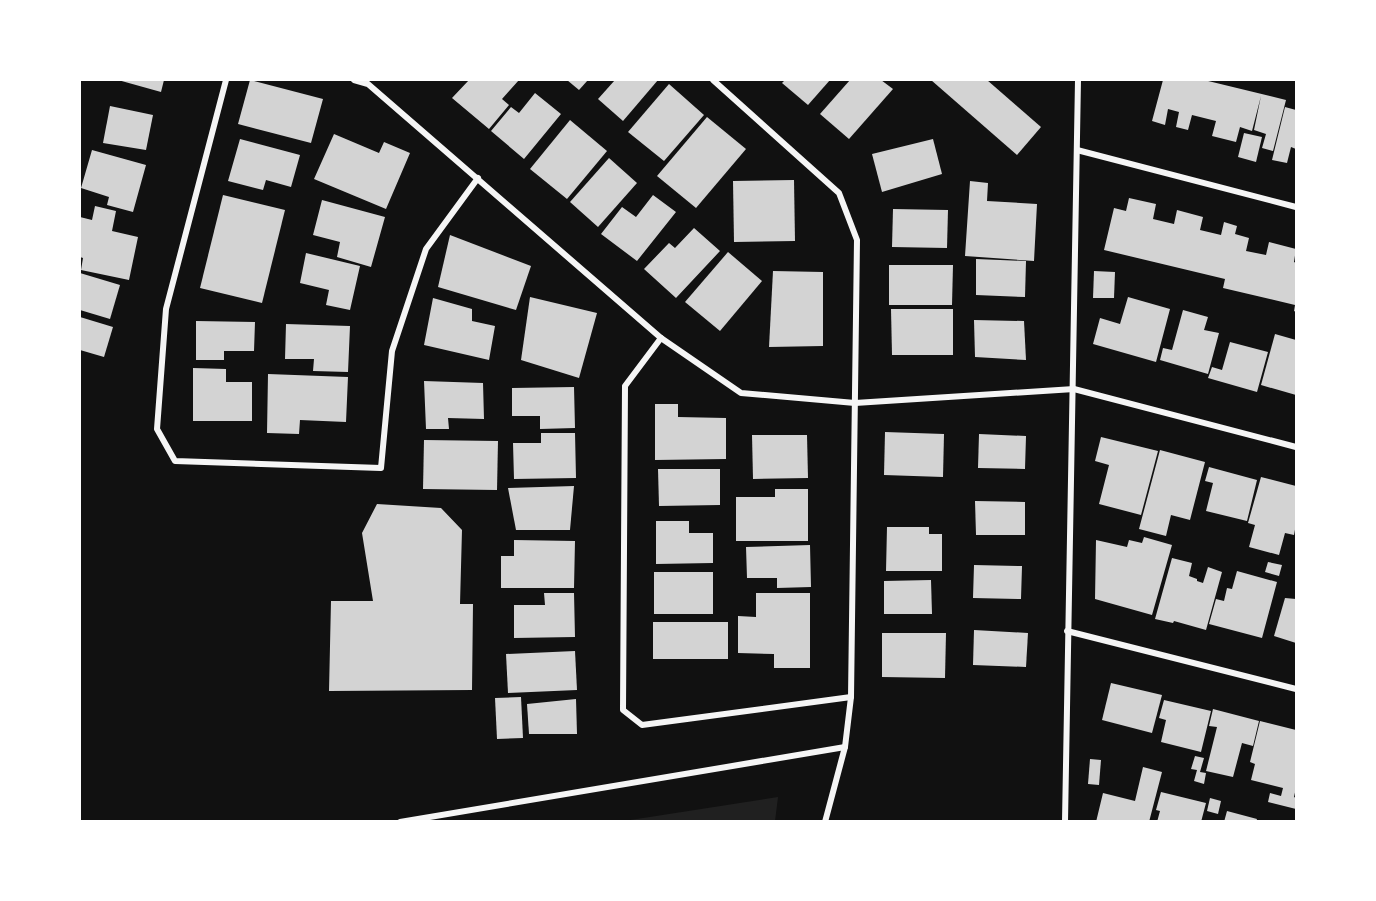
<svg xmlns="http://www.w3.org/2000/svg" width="1376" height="901" font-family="'Work Sans',sans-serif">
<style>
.green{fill:#202020}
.building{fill:#d3d3d3}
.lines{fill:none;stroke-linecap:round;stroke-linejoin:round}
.minor{stroke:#f5f5f5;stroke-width:6}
</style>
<rect width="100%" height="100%" fill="#111"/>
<path class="green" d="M778,797L775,821H624Z"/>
<g class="building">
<path d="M118,80H164L161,92Z"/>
<path d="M250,80L323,99L311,143L238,124Z"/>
<path d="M469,80H519L502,99L509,105L489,129L452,98Z"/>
<path d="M567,80H588L579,90Z"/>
<path d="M615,80H658L623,121L598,99Z"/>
<path d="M785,80H830L808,105L782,83Z"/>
<path d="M850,80H881L893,89L849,139L820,114Z"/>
<path d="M931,80H987L1041,127L1017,155Z"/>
<path d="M1163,80H1204L1286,100L1273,151L1262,148L1266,134L1254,130L1261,96L1252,131L1240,127L1236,142L1212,136L1216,121L1192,115L1188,130L1176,127L1179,112L1168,109L1165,125L1152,121Z"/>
<path d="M669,84L704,115L664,161L628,132Z"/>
<path d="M535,93L561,114L524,159L491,131L511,107L519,113Z"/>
<path d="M110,106L153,115L146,150L103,143Z"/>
<path d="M1285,107L1296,110V149L1291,147L1287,163L1272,160Z"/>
<path d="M707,117L746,149L696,208L657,176Z"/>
<path d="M570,120L607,151L567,199L530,169Z"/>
<path d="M1244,133L1262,137L1256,162L1238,157Z"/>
<path d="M334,134L379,153L384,142L410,153L386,209L314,179Z"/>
<path d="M240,139L300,155L291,187L266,180L263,190L228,181Z"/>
<path d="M933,139L942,174L882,192L872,154Z"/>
<path d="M92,150L146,165L133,212L107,205L109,197L81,188Z"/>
<path d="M609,158L637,183L598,227L570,202Z"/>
<path d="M794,180L795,241L734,242L733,181Z"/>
<path d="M970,181L988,183L987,201L1037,204L1034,261L965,256Z"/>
<path d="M223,195L285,210L262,303L200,288Z"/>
<path d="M653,195L676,212L637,261L601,234L622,207L636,217Z"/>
<path d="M1129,198L1156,204L1153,219L1174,224L1177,210L1203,217L1200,230L1221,235L1224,222L1237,226L1235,234L1249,238L1246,251L1266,255L1269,242L1296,249L1294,262L1296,263V312L1294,311L1295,305L1223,288L1225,279L1104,250L1114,208L1126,211Z"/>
<path d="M322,200L385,217L371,267L337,257L340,242L313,235Z"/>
<path d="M95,206L116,211L112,231L138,237L129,280L81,270L83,258L80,257V217L92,220Z"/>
<path d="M893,209L948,210L947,248L892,247Z"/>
<path d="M694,228L720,251L676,298L644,269L669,243L675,248Z"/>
<path d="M450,235L531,266L516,310L438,287Z"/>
<path d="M728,252L762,281L720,331L685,302Z"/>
<path d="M306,253L360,266L350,310L326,305L329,290L300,283Z"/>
<path d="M976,259L1026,261L1025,297L976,295Z"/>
<path d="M889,265H953L952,305H889Z"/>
<path d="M773,271L823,272V346L769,347Z"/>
<path d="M1094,271L1115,272L1114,298H1093Z"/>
<path d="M80,273L120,285L110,319L80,310Z"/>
<path d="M530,297L597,313L579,378L521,360Z"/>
<path d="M1128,297L1170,309L1156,362L1093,344L1100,318L1120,324Z"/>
<path d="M433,298L472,309V321L495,326L489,360L424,345Z"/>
<path d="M891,309H953V355H892Z"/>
<path d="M1183,310L1208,317L1204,330L1219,333L1208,374L1160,360L1163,348L1172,350Z"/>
<path d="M80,317L113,327L104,357L80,350Z"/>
<path d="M974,320L1024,321L1026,360L975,357Z"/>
<path d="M196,321L255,322L254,351H224V360H196Z"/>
<path d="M286,324L350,326L348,372L313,371L314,359H285Z"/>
<path d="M1275,334L1296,340V395L1261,385Z"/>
<path d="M1230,342L1268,352L1257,392L1208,378L1212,367L1222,370Z"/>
<path d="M193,368L226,369V382H252V421H193Z"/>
<path d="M268,374L348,377L346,422L300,420L299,434L267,433Z"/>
<path d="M424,381L483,383L484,419L448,418L449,429H426Z"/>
<path d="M574,387L575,428L540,429V416H512V388Z"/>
<path d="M655,404H678V417L726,418V459L655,460Z"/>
<path d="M885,432L944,434L943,477L884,475Z"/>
<path d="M541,433H575L576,478L514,479L513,443H541Z"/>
<path d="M979,434L1026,436L1025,469L978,468Z"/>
<path d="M752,435H807L808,478L753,479Z"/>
<path d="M1101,437L1158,451L1141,515L1099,504L1109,465L1095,461Z"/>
<path d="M424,440L498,441L497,490L423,489Z"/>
<path d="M1160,450L1205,462L1190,520L1171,515L1166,536L1139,529Z"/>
<path d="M1209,467L1257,480L1247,521L1206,511L1213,483L1205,481Z"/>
<path d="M658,469H720V505L659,506Z"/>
<path d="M1261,477L1296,486V524L1294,535L1285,533L1279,555L1249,547L1255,525L1248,523Z"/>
<path d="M574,486L570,530H516L508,488Z"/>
<path d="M775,489H808V541H736V497H775Z"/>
<path d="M975,501L1025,502V535H976Z"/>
<path d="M377,504L441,508L462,530L460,604H473L472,690L329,691L331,601H373L362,533Z"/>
<path d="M656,521H689V533H713V563L656,564Z"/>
<path d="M887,527H929V534H942V571H886Z"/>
<path d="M1144,537L1172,545L1152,615L1095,599L1096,540L1127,547L1129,540L1142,543Z"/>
<path d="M514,540L575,541L574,588H501V556H514Z"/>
<path d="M810,545L811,587L777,588V578H747L746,547Z"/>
<path d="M1172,558L1192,563L1189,576L1197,579V581L1203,583L1208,567L1222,572L1206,630L1174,621L1173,623L1155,619Z"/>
<path d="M1268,562L1282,565L1279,576L1265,572Z"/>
<path d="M974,565L1022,566L1021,599L973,598Z"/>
<path d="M1237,571L1277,582L1262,638L1209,624L1216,599L1224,601L1227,588L1232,589Z"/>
<rect x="654" y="572" width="59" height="42"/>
<path d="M931,580L932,614H884V581Z"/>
<path d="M544,593H574L575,637L514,638V605H545Z"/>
<path d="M756,593H810V668H774V654L738,653V616L756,617Z"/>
<path d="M1285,598L1296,599V643L1274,636Z"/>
<rect x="653" y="622" width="75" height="37"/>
<path d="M974,630L1028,633L1026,667L973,665Z"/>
<path d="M882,633H946L945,678L882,677Z"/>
<path d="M575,651L577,690L508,693L506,654Z"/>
<path d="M1111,683L1162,695L1152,733L1102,720Z"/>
<path d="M521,697L523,738L497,739L495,698Z"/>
<path d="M576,699L577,734H529L527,704Z"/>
<path d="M1164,700L1211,711L1201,752L1161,742L1166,720L1159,718Z"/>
<path d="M1213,709L1259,721L1253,746L1242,743L1233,777L1206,771L1217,727L1209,726Z"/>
<path d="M1260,721L1296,730V788L1294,797L1296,798V809L1268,802L1270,793L1281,796L1283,788L1251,780L1255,764L1250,762Z"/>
<path d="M1195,756L1204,758L1200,772L1206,773L1204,784L1194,781L1197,770L1191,769Z"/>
<path d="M1090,759L1101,760L1099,785L1088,784Z"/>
<path d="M1143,767L1162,772L1149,822H1096L1103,793L1135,801Z"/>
<path d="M1161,792L1206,803L1201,822H1157L1160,811L1156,810Z"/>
<path d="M1210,798L1221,801L1218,814L1207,811Z"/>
<path d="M1227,811L1257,819L1256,822H1224Z"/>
</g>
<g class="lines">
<g class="minor">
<path d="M226,80L166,309L157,429L175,461L381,468L392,351L426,249L478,178"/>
<path d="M354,80L368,84L661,338L741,393L855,403L1074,389L1296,447"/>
<path d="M713,80L839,193L857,240L851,697L845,747L825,822"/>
<path d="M1077,150L1296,207"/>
<path d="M661,338L625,386L623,710L642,725L851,697"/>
<path d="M1067,631L1296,689"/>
<path d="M400,822L845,747"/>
<path d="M1065,822C1068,574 1076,327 1078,80"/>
</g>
</g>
<rect width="1376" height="901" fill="none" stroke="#ffffff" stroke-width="162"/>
</svg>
